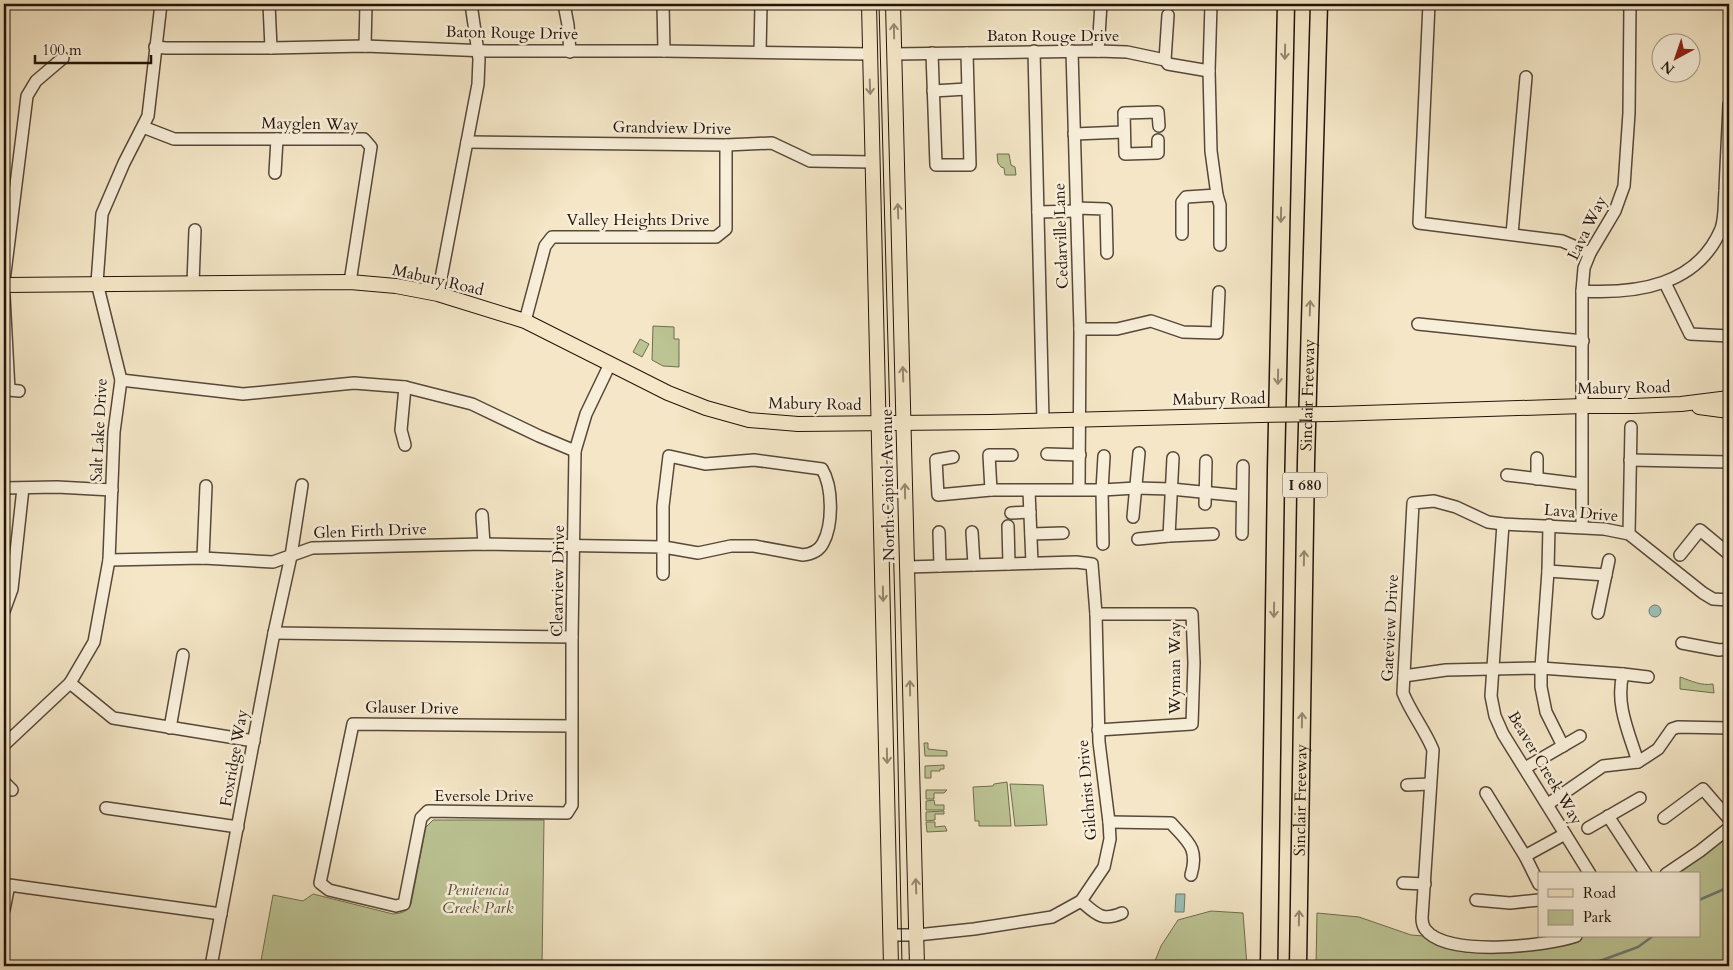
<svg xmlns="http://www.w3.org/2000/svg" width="1733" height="970" font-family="Cardo,serif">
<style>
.green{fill:#bcc494;stroke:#706c50}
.water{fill:#9cbfb7;stroke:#6c7b72}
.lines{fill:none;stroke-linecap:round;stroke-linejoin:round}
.stream{stroke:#6c7b72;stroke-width:2.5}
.minor-casing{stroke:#57483a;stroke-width:14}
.major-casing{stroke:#23140b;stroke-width:16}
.highway-casing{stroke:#23140b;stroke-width:19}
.minor{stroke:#f8efda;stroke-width:11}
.major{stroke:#f4e6c6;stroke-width:14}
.highway{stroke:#f4e6c6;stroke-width:16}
.tram{stroke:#23140b;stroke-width:1}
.major-bridge-casing{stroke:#23140b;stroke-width:16;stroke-linecap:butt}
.major-bridge{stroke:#f4e6c6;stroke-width:14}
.oneway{stroke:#968872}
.labels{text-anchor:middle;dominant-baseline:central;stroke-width:5;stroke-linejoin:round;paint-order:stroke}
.shield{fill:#f8efda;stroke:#635649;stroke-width:1}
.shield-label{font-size:15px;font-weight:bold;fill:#23140b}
.street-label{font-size:16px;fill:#23140b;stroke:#f8efda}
.park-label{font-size:16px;font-style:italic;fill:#59523b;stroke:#f8efda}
</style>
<rect width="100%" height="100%" fill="#f4e6c6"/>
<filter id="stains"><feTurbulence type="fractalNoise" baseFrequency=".004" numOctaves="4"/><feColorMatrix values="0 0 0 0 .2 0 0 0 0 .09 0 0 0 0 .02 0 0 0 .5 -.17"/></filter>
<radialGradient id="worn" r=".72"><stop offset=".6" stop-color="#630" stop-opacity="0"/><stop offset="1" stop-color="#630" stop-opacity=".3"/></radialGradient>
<g class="green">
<path d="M997,154H1009L1011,165L1015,167L1016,175H1005L1004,168L1001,167L998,163Z"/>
<path d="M653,326L674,327V339H679V367L663,366L652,360Z"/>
<path d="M640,339L649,344L642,357L633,352Z"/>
<path d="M1680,677C1692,681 1701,686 1713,684L1714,693L1680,689Z"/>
<path d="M924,743H928V749L947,751V756H925Z"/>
<path d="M944,765V769H940V771H931V778H925V766Z"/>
<path d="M1007,782L1011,826H979V821H975L973,787L993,786L994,784Z"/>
<path d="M1010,784L1043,785L1047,825L1015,826Z"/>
<path d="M926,790H947L944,793H934V799H926Z"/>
<path d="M934,800L935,805H944V810H926V801Z"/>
<path d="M944,811V814H935V820L926,821V812Z"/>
<path d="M433,820H544L542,966H260L273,895L303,901L313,894L393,914C402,913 407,912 411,904L426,827Z"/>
<path d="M926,822H935V827L945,826L947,831L927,832Z"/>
<path d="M1729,832V966H1316L1317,913L1359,917L1411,935L1424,936L1465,952H1521L1551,946L1583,936H1699V874H1677L1702,857Z"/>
<path d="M1211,911L1243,913L1247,966H1153L1161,946L1178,920Z"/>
</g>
<g class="water">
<circle cx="1655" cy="611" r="6"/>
<path d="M1176,894H1185L1184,912H1175Z"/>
</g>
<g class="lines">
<g class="stream">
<path d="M1699,900L1729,887"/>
<path d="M1586,966L1638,947L1653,936"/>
</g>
<defs>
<g id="minor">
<path d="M269,4L271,48"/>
<path d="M564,4L568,25L570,52"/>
<path d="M663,4L664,51"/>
<path d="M1429,4L1419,223L1562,241L1590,253"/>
<path d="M365,46L366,4"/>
<path d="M155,47L166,48H271L365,46L487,51H664L870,54"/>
<path d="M1034,51L1043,420"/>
<path d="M1072,51L1080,329L1079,489"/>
<path d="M1098,51L1101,4"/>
<path d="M760,52L761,4"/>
<path d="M932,53L936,165H970L967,53"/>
<path d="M894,54L1098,51L1127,52L1165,60L1168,64L1209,71"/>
<path d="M1165,60L1168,15"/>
<path d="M933,91L967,89"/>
<path d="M143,127L174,139H364L371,147L350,282"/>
<path d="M1074,134L1124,132"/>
<path d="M1158,140V153L1125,154L1124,113L1158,112L1159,126"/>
<path d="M467,142L726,145L772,143L810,161L873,162"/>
<path d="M275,173L277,139"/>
<path d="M1217,195L1220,205V245"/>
<path d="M1076,208L1106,209L1107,253"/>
<path d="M1038,212L1076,211"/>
<path d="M1182,234V202L1186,197L1217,195L1211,151L1209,71L1211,4"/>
<path d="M1512,234L1526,77"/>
<path d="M4,281L27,96L36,81L63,58"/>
<path d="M193,283L195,230"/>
<path d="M1665,283L1690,334L1729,336"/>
<path d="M1582,291C1636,294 1697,286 1721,229C1725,218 1724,203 1725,191C1726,162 1728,133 1729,104"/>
<path d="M438,294L478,84L479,59L471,4"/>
<path d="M4,296L9,390L19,391"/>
<path d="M525,321L545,246L552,237H716L726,229V145"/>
<path d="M1418,324L1583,341"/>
<path d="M1080,329H1117L1151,321L1183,332L1217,333L1219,292"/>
<path d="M121,380L243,394L354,383L405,387L472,404L539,436L575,451"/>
<path d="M405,387L401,430L405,445"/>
<path d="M1047,454L1080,455"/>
<path d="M953,457L936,460L938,495L991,490H1102L1136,488L1171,489L1242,496"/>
<path d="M1630,460L1729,462"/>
<path d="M1507,475L1581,484"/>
<path d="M1537,479V458"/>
<path d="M4,488L57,487L112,490"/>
<path d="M991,490L989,455H1012"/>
<path d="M1029,491L1032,563"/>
<path d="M1205,504L1206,461"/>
<path d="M1011,513L1030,512"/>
<path d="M482,515L484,544"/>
<path d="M1133,517L1139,453"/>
<path d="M1503,524L1491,696L1495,716L1503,734L1590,874"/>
<path d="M1549,525L1548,571L1541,668V687L1546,712L1563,746"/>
<path d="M1008,526L1009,564"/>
<path d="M1582,527V291L1584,268L1590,253L1615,211L1624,186L1629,113L1630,4"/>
<path d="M939,532L940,566"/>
<path d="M972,532L974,565"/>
<path d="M1031,534L1063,533"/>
<path d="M1242,534L1243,466"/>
<path d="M1629,534L1631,427"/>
<path d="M1169,536L1173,458"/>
<path d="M1138,539L1169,536L1213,534"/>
<path d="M1103,544L1102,490L1104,456"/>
<path d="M1680,555L1700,530L1729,554"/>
<path d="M203,558L206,486"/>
<path d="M109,560L203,558L273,562L312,548L484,544L664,547L698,553L731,546H754L803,555C811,554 819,551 823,543C833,525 833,487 822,469L754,460L705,464L669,456L663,506V574"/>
<path d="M1548,571L1606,575"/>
<path d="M4,611L12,589L23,488"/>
<path d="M1598,613L1609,560"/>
<path d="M1096,614H1192L1194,663L1192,724L1098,730"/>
<path d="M274,633L572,637"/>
<path d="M1682,643L1719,650L1729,649"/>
<path d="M1623,674C1615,704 1629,733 1638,762"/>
<path d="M1404,676L1446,670L1541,668L1623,674L1648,677"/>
<path d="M70,683L113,718L254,741"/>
<path d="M572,726L353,724L320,883L329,890L396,906L404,904L421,818L428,811L567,813L572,805V637L575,451L586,414L610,364"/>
<path d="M170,728L183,655"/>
<path d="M4,745L70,683L94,642L109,560L114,432L121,380L97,283L102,214L124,163L148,116L161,4"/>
<path d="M1525,768L1580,736"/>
<path d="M4,782L12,790"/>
<path d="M1407,785L1430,784"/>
<path d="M1486,793L1525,856L1539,884"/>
<path d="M1548,804L1603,766L1638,762L1658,749L1672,729L1678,727L1729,728"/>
<path d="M106,808L238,827"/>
<path d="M1608,816L1646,874"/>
<path d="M1664,818L1703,789L1729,819"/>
<path d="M1109,822L1171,823C1188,842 1199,848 1191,875"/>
<path d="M1588,828L1640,798"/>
<path d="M1525,856L1565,834"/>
<path d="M1666,874L1700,851L1729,828"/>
<path d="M1403,883L1425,884"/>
<path d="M1476,900L1510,903L1539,900"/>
<path d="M1081,901C1096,914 1102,922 1122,913"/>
<path d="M4,910L9,885L221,914"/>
<path d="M891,935H917L974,929L1052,917L1081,901L1104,867L1110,839L1109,822L1099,742L1096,614L1092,564L1076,562L907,567"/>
<path d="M1576,936C1546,946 1446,958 1425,929C1423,926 1422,921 1422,918L1433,750C1425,730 1411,713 1403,693L1413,503L1434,501L1456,507L1488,522L1503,524L1604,529L1629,534L1703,593L1713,599L1729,600"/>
<path d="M211,966L274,633L291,556L302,485"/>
</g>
<g id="major">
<path d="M869,4L891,966"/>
<path d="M893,4L917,966"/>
<path d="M4,285L350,282L396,286L438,294L525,321L668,393L706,408L749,420L798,424L990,422L1261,415"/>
<path d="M1699,407L1729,411"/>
<path d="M1332,414L1583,406H1633L1681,404L1729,398"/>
</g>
<g id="highway">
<path d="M1269,966L1276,470L1286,4"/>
<path id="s1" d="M1298,966L1306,462L1319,4"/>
</g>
</defs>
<use href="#minor" class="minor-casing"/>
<use href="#major" class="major-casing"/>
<use href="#highway" class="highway-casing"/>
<use href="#minor" class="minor"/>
<use href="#major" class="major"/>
<use href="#highway" class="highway"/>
<path class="tram" d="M879,4L895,610L902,966"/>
<defs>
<path id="major-bridge" d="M1261,415L1332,414"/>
</defs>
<use href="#major-bridge" class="major-bridge-casing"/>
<use href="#major-bridge" class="major-bridge"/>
</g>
<defs><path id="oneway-shaft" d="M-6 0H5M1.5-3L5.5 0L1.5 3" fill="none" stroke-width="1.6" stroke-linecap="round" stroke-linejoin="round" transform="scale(1.25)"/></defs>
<g class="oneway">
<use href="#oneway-shaft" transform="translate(894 31) rotate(-91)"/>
<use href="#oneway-shaft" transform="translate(1285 52) rotate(91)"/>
<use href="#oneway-shaft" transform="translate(870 87) rotate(88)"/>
<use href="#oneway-shaft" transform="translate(898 211) rotate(-92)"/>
<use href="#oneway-shaft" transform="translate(1281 215) rotate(91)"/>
<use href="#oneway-shaft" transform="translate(1310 308) rotate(-88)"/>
<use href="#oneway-shaft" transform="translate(903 374) rotate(-92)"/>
<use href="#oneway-shaft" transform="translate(1278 377) rotate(91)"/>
<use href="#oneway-shaft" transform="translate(905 491) rotate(-91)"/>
<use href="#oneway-shaft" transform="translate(1304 558) rotate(-89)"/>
<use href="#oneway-shaft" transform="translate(883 594) rotate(89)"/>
<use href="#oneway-shaft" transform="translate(1274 610) rotate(91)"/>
<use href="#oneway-shaft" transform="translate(910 688) rotate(-91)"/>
<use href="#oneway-shaft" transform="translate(1302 720) rotate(-89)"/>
<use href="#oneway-shaft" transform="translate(887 756) rotate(89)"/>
<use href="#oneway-shaft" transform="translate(916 886) rotate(-92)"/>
<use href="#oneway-shaft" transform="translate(1299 918) rotate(-89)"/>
</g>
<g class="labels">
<rect class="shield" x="1282.5" y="472.5" width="45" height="25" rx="4"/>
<g class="shield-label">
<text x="1305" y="485">I 680</text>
</g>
<g class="street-label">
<text transform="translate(512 33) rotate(1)">Baton Rouge Drive</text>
<text x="1053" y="36">Baton Rouge Drive</text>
<text transform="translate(310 124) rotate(1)">Mayglen Way</text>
<text transform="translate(672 128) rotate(1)">Grandview Drive</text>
<text x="638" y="220">Valley Heights Drive</text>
<text transform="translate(1587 228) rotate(-64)">Lava Way</text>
<text transform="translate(1061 236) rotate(-92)">Cedarville Lane</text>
<text transform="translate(438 280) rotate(13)">Mabury Road</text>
<text transform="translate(1624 388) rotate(-1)">Mabury Road</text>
<text stroke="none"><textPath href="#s1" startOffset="571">Sinclair Freeway</textPath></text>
<text transform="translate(1219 399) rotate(-1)">Mabury Road</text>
<text transform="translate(815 404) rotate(1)">Mabury Road</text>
<text transform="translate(99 430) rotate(-87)">Salt Lake Drive</text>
<text transform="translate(888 485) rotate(-91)">North Capitol Avenue</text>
<text transform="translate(1581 513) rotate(5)">Lava Drive</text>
<text transform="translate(370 531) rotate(-2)">Glen Firth Drive</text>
<text transform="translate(558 581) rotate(-89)">Clearview Drive</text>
<text transform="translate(1390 628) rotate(-87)">Gateview Drive</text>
<text transform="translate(1175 668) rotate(-90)">Wyman Way</text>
<text transform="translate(412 708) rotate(1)">Glauser Drive</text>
<text transform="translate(234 758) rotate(-80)">Foxridge Way</text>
<text transform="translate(1545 768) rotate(59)">Beaver Creek Way</text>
<text transform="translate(1087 790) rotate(-95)">Gilchrist Drive</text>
<text x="484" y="796">Eversole Drive</text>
<text stroke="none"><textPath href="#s1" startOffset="166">Sinclair Freeway</textPath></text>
</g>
<g class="park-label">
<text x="478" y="890">Penitencia<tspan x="478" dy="18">Creek Park</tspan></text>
</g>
</g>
<rect width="1733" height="970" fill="none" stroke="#f4e6c6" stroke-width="20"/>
<rect x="5" y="5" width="1723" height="960" fill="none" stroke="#23140b" stroke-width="2.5"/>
<rect x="10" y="10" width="1713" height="950" fill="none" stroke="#23140b"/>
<rect x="1538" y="872" width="162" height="65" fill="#f8efda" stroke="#a39787"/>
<rect x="1548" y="889" width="25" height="8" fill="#f4e6c6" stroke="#a39787"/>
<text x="1583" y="898" font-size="15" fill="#23140b">Road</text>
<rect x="1548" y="910" width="25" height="15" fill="#bcc494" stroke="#a39787"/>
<text x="1583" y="922" font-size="15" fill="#23140b">Park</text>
<g transform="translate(1676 58) rotate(220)"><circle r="24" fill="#f8efda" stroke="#a39787"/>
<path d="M0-4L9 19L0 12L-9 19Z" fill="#8f2418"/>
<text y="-8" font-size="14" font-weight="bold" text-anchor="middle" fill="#23140b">N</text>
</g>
<path d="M35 55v8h116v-8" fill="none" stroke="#23140b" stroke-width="2.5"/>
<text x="42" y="55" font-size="15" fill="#23140b" stroke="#f8efda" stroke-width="4" paint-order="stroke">100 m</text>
<rect width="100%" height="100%" filter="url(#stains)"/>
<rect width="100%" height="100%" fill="url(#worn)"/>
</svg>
